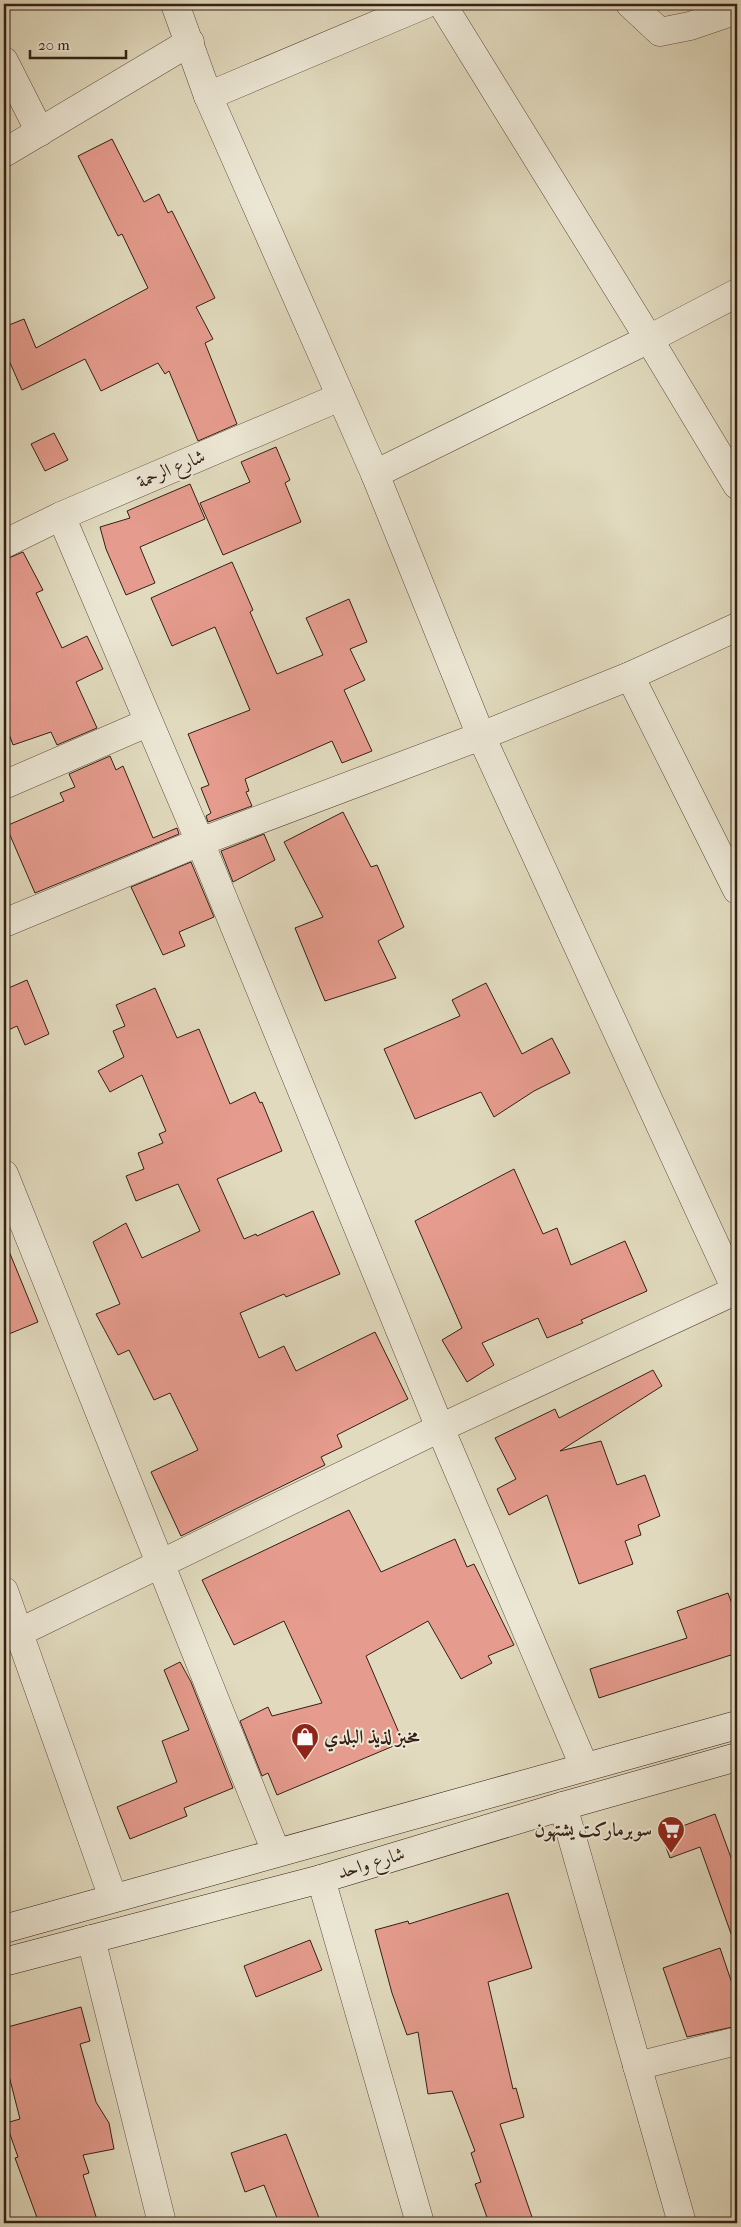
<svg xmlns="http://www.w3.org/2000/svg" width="741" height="2227" font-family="'IM FELL French Canon',Amiri,serif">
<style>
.building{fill:#e59b8d;stroke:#342016}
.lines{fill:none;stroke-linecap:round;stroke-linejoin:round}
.street-casing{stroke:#5f4e40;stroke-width:29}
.secondary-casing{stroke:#342016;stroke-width:29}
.street{stroke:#ece7d5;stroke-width:28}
.secondary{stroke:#ece7d5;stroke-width:28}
.labels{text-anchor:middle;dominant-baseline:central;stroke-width:4;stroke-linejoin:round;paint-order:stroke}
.street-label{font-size:19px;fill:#342016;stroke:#ece7d5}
.poi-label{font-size:19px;font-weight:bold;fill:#342016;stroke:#ece7d5;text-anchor:start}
</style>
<rect width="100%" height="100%" fill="#e1dabe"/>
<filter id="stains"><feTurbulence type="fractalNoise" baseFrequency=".004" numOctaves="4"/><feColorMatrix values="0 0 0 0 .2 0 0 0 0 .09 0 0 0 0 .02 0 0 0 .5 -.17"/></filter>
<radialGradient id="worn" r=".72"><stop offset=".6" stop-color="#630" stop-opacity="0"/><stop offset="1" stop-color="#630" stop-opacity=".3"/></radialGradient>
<g class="building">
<path d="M112,139L144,202L159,194L168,213L172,211L215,298L196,307L213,339L205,343L237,424L198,441L169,371L165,374L158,363L101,391L85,359L22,390L4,349V327L24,319L36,348L148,288L122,234L118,236L78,156Z"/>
<path d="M54,433L68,460L45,471L31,444Z"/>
<path d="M276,447L290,480L285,483L301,522L223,555L200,503L250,482L241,462Z"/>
<path d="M190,484L205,519L140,547L155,583L126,595L106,549L100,527L130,518L127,511Z"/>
<path d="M23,552L43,590L36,593L62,648L87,636L103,669L76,682L97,728L57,745L51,732L13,745L4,720V560Z"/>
<path d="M232,562L253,610L250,612L277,674L323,655L306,618L349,599L367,642L350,649L365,680L344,690L372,751L342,763L332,741L245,779L249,791L246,792L252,806L208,822L206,816L211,813L201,788L209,785L188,734L250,710L215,627L172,646L151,598Z"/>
<path d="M110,756L116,770L123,766L153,838L177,828L179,834L35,893L6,826L64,801L60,793L75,787L69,774Z"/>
<path d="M343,812L371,867L377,865L404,927L378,941L396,978L325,1001L295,928L323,917L284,842Z"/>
<path d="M264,834L275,860L233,882L221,851Z"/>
<path d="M191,862L214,917L179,932L185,946L163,955L131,887Z"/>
<path d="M27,980L49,1034L25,1045L17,1026L4,1032V990Z"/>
<path d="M486,983L522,1054L552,1038L570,1073L534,1091L494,1117L481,1092L415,1119L384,1049L460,1016L452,1000Z"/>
<path d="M155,988L177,1038L199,1029L230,1104L255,1092L260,1103L262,1102L282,1151L217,1179L244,1239L256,1234L257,1236L313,1211L340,1274L286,1297L284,1294L240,1313L259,1358L284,1346L296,1371L375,1332L408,1399L337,1435L342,1447L321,1457L325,1465L181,1536L151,1472L198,1450L170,1393L154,1400L129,1350L118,1355L96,1314L120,1304L93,1242L126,1223L142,1258L200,1231L178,1184L136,1201L126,1176L144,1169L138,1153L163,1143L159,1134L166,1131L142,1075L110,1092L98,1071L124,1057L113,1031L125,1026L116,1005Z"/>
<path d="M514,1169L543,1234L557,1228L571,1265L625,1241L647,1291L581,1320L583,1323L547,1338L538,1318L482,1343L494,1365L467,1382L442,1340L462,1328L415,1221Z"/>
<path d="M4,1239L38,1322L4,1336Z"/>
<path d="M653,1370L662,1386L560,1451L601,1441L617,1485L645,1475L660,1516L638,1525L641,1535L625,1541L633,1564L579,1584L547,1495L509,1515L497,1489L516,1479L495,1438L555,1409L559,1418Z"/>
<path d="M349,1510L381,1572L455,1539L467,1567L474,1564L514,1645L488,1656L492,1663L461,1679L428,1621L366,1656L403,1742L277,1795L268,1773L262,1776L240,1721L268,1707L272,1716L322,1703L284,1621L234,1645L202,1580Z"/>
<path d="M728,1593L737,1617V1653L599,1698L590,1669L687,1638L677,1611Z"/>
<path d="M180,1662L191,1682L233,1788L184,1808L187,1816L130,1839L117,1807L177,1782L162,1741L189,1730L164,1670Z"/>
<path d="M715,1814L737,1874V1941L734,1942L700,1847L670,1858L661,1834Z"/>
<path d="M508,1893L532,1968L488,1982L513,2089L516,2088L524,2117L500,2124L534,2223H489L475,2184L481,2182L471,2153L475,2151L452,2091L428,2094L418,2032L407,2035L392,1993L375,1930L408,1921L409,1924Z"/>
<path d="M310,1940L322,1970L256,1997L244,1966Z"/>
<path d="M720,1948L737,1998V2026L687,2037L663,1968Z"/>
<path d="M81,2007L90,2041L80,2044L96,2102L109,2123L114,2149L83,2155L89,2173L83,2175L98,2223H39L15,2158L18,2157L6,2123L20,2119L4,2056V2028Z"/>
<path d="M286,2134L321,2223H279L264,2185L245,2192L231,2153Z"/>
</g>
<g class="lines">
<defs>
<g id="street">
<path d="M175,4L208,96L375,474L481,736L737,1292"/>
<path d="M442,4L649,339L737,485"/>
<path d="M630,4L660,32L690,26L737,10"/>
<path d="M4,61L40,132"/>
<path d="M208,96L426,4"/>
<path d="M4,153L190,42"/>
<path d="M375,474L649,339L737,293"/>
<path d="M61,516L200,842L440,1428L584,1766"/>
<path d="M4,544L61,516L340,397"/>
<path d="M630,676L737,890"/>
<path d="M4,785L147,723"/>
<path d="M4,923L200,842L481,736L630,676L737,627"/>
<path d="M4,1174L276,1852"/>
<path d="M4,1591L113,1898"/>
<path d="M18,1633L440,1428L737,1290"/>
<path d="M563,1806L682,2223"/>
<path d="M321,1879L420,2223"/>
<path d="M91,1939L162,2223"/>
<path d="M637,2066L737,2041"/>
</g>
<g id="secondary">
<path d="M4,1929L737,1725"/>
<path d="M4,1962L321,1879L563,1806L737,1757"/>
</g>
</defs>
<use href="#street" class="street-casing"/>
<use href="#secondary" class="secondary-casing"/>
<use href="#street" class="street"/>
<use href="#secondary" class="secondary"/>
</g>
<defs>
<symbol id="shop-pin" viewBox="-11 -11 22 30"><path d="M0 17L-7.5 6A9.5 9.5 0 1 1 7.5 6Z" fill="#8f2418" stroke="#ece7d5"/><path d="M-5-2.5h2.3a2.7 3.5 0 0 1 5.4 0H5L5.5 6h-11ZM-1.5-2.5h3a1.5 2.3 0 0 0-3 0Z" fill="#fff"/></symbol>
<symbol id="supermarket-pin" viewBox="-11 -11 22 30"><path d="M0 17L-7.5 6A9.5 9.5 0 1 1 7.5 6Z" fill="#8f2418" stroke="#ece7d5"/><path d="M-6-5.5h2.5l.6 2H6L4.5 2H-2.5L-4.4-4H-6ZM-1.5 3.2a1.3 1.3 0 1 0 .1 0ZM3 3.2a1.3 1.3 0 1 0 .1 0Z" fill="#fff"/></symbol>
</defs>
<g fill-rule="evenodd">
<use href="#shop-pin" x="289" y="1721" width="32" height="43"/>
<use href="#supermarket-pin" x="655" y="1814" width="32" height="43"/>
</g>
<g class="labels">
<g class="street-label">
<text transform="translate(171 469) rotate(-23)">شارع الرحمة</text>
<text transform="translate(371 1863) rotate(-17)">شارع واحد</text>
</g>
<g class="poi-label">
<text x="324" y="1737">مخبز لذيذ البلدي</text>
<text x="652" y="1830" text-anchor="end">سوبرماركت يشتهون</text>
</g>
</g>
<rect width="741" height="2227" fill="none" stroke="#e1dabe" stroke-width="20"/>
<rect x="5" y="5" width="731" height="2217" fill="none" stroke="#342016" stroke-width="2.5"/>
<rect x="10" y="10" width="721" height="2207" fill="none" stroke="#342016"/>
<path d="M30 50v8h96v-8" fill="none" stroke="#342016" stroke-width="2.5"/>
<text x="38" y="50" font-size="15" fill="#342016" stroke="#ece7d5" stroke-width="4" paint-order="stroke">20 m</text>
<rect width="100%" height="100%" filter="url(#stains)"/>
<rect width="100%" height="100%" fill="url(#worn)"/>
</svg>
